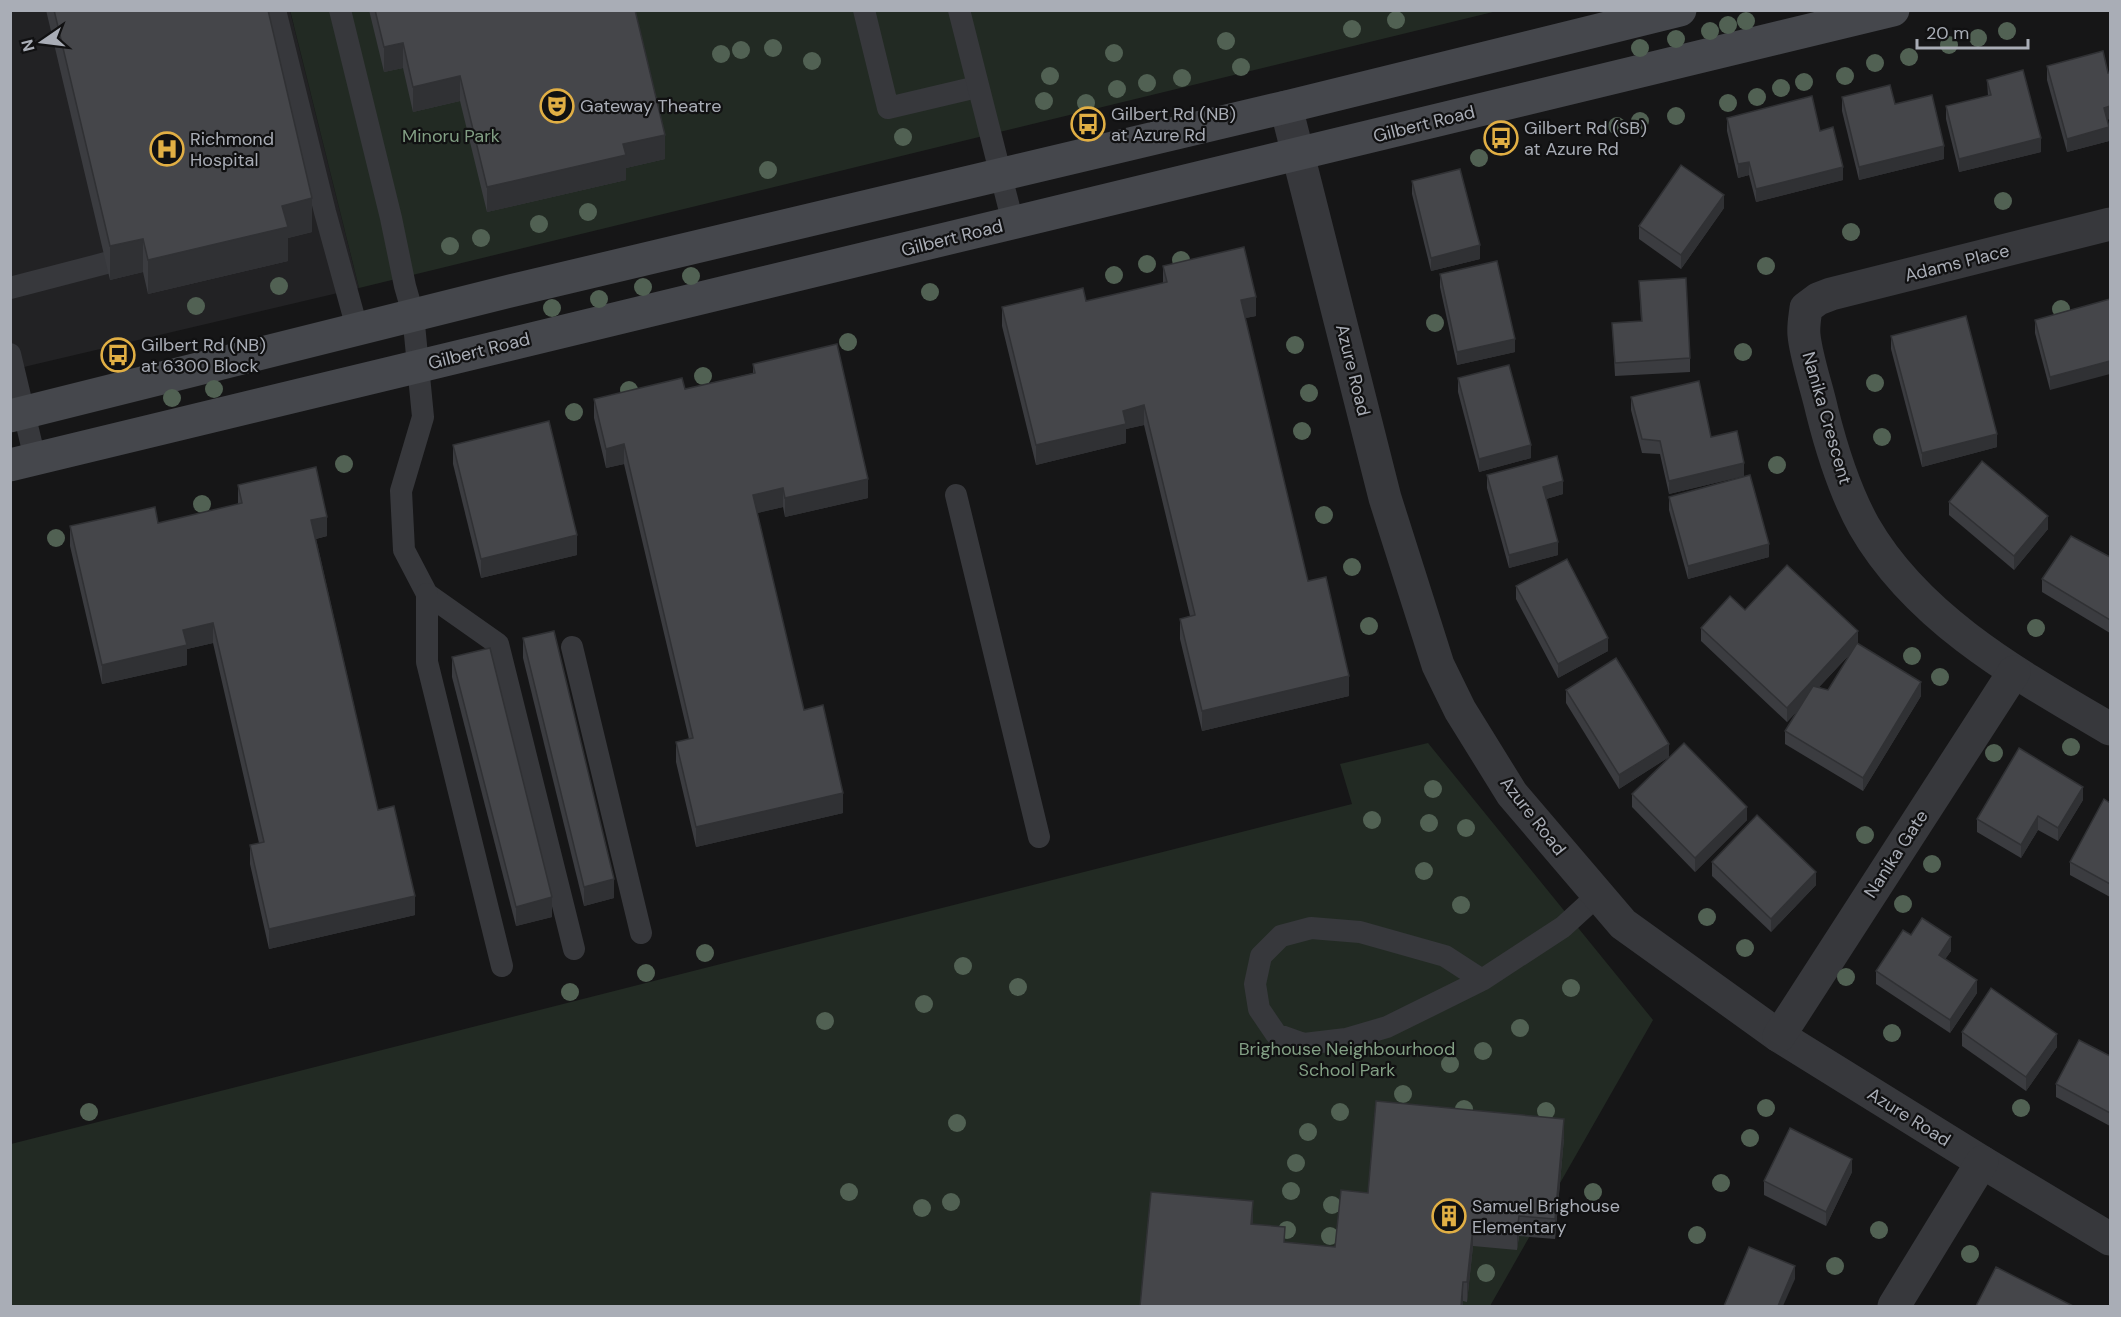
<svg xmlns="http://www.w3.org/2000/svg" width="2121" height="1317" font-family="'DM Sans',sans-serif">
<style>
.built{fill:#222224}
.green{fill:#222a23}
.lines{fill:none;stroke-linecap:round;stroke-linejoin:round}
.lane{stroke:#37383c;stroke-width:22}
.street{stroke:#37383c;stroke-width:33}
.secondary{stroke:#45474c;stroke-width:33}
.tree{fill:#516153}
.wall{fill:#3b3c40;fill-rule:evenodd}
.shaded-wall{fill:#303134}
.building{fill:#45464a;stroke:#303134;stroke-width:1.5}
.labels{text-anchor:middle;dominant-baseline:central;stroke-width:4.5;stroke-linejoin:round;paint-order:stroke}
.poi-label{font-size:18px;fill:#a9adb6;stroke:#111112;text-anchor:start}
.street-label{font-size:18px;fill:#a9adb6;stroke:#111112}
.park-label{font-size:18px;fill:#829f84;stroke:#111112}
</style>
<rect width="100%" height="100%" fill="#161617"/>
<path class="built" d="M10,11H290L359,288L11,370Z"/>
<g class="green">
<path d="M290,10L1497,11L359,288Z"/>
<path d="M1428,743L1653,1020L1490,1306H11V1144L1352,804L1340,764Z"/>
</g>
<g class="lines">
<g class="lane">
<path d="M275,10L325,212L357,328"/>
<path d="M340,10L391,218L405,286L413,314L423,417L401,491L404,550L427,594L498,644L574,949"/>
<path d="M864,10L888,108L977,87"/>
<path d="M959,10L1013,223"/>
<path d="M10,288L106,263"/>
<path d="M10,354L35,459"/>
<path d="M956,495L1039,837"/>
<path d="M427,594V662L502,966"/>
<path d="M572,647L641,933"/>
<path d="M1482,980L1445,956L1360,932L1311,928L1281,936L1261,956L1255,984L1259,1009L1276,1034L1304,1044L1346,1039L1387,1027L1482,980L1563,927L1598,895"/>
</g>
<g class="street">
<path d="M1286,107L1385,498L1438,665L1460,710L1512,794L1623,924L1779,1036L1982,1162L2110,1239"/>
<path d="M2110,224L1831,294L1818,299L1806,308C1805,317 1803,326 1804,335C1806,357 1817,388 1822,411C1832,451 1844,490 1864,526C1918,620 2020,676 2110,729"/>
<path d="M1779,1036L2014,672"/>
<path d="M1894,1306L1982,1162"/>
</g>
<g class="secondary">
<path d="M10,416L506,292L1286,107L1680,10"/>
<path d="M10,465L1893,10"/>
</g>
</g>
<g class="tree">
<circle cx="1396" cy="20" r="9"/>
<circle cx="1746" cy="21" r="9"/>
<circle cx="1728" cy="25" r="9"/>
<circle cx="1352" cy="29" r="9"/>
<circle cx="1710" cy="31" r="9"/>
<circle cx="2007" cy="31" r="9"/>
<circle cx="1978" cy="38" r="9"/>
<circle cx="1676" cy="39" r="9"/>
<circle cx="1226" cy="41" r="9"/>
<circle cx="1949" cy="45" r="9"/>
<circle cx="773" cy="48" r="9"/>
<circle cx="1640" cy="48" r="9"/>
<circle cx="741" cy="50" r="9"/>
<circle cx="1114" cy="53" r="9"/>
<circle cx="721" cy="54" r="9"/>
<circle cx="1909" cy="57" r="9"/>
<circle cx="812" cy="61" r="9"/>
<circle cx="1875" cy="63" r="9"/>
<circle cx="1241" cy="67" r="9"/>
<circle cx="1050" cy="76" r="9"/>
<circle cx="1845" cy="76" r="9"/>
<circle cx="1182" cy="78" r="9"/>
<circle cx="1804" cy="82" r="9"/>
<circle cx="1147" cy="83" r="9"/>
<circle cx="1781" cy="88" r="9"/>
<circle cx="1117" cy="89" r="9"/>
<circle cx="1757" cy="97" r="9"/>
<circle cx="1044" cy="101" r="9"/>
<circle cx="1086" cy="103" r="9"/>
<circle cx="1728" cy="103" r="9"/>
<circle cx="1676" cy="116" r="9"/>
<circle cx="1640" cy="121" r="9"/>
<circle cx="1617" cy="126" r="9"/>
<circle cx="903" cy="137" r="9"/>
<circle cx="1479" cy="158" r="9"/>
<circle cx="768" cy="170" r="9"/>
<circle cx="2003" cy="201" r="9"/>
<circle cx="588" cy="212" r="9"/>
<circle cx="539" cy="224" r="9"/>
<circle cx="1851" cy="232" r="9"/>
<circle cx="481" cy="238" r="9"/>
<circle cx="450" cy="246" r="9"/>
<circle cx="1181" cy="260" r="9"/>
<circle cx="1147" cy="264" r="9"/>
<circle cx="1766" cy="266" r="9"/>
<circle cx="1114" cy="275" r="9"/>
<circle cx="691" cy="276" r="9"/>
<circle cx="279" cy="286" r="9"/>
<circle cx="643" cy="287" r="9"/>
<circle cx="930" cy="292" r="9"/>
<circle cx="599" cy="299" r="9"/>
<circle cx="196" cy="306" r="9"/>
<circle cx="552" cy="308" r="9"/>
<circle cx="2061" cy="309" r="9"/>
<circle cx="1435" cy="323" r="9"/>
<circle cx="848" cy="342" r="9"/>
<circle cx="1295" cy="345" r="9"/>
<circle cx="1743" cy="352" r="9"/>
<circle cx="703" cy="376" r="9"/>
<circle cx="1875" cy="383" r="9"/>
<circle cx="214" cy="389" r="9"/>
<circle cx="629" cy="390" r="9"/>
<circle cx="1309" cy="393" r="9"/>
<circle cx="172" cy="398" r="9"/>
<circle cx="574" cy="412" r="9"/>
<circle cx="1302" cy="431" r="9"/>
<circle cx="1882" cy="437" r="9"/>
<circle cx="344" cy="464" r="9"/>
<circle cx="1777" cy="465" r="9"/>
<circle cx="202" cy="504" r="9"/>
<circle cx="1324" cy="515" r="9"/>
<circle cx="56" cy="538" r="9"/>
<circle cx="1352" cy="567" r="9"/>
<circle cx="1369" cy="626" r="9"/>
<circle cx="2036" cy="628" r="9"/>
<circle cx="1912" cy="656" r="9"/>
<circle cx="1940" cy="677" r="9"/>
<circle cx="2071" cy="747" r="9"/>
<circle cx="1994" cy="753" r="9"/>
<circle cx="1433" cy="789" r="9"/>
<circle cx="1372" cy="820" r="9"/>
<circle cx="1429" cy="823" r="9"/>
<circle cx="1466" cy="828" r="9"/>
<circle cx="1865" cy="835" r="9"/>
<circle cx="1932" cy="864" r="9"/>
<circle cx="1424" cy="871" r="9"/>
<circle cx="1903" cy="904" r="9"/>
<circle cx="1461" cy="905" r="9"/>
<circle cx="1707" cy="917" r="9"/>
<circle cx="1745" cy="948" r="9"/>
<circle cx="705" cy="953" r="9"/>
<circle cx="963" cy="966" r="9"/>
<circle cx="646" cy="973" r="9"/>
<circle cx="1846" cy="977" r="9"/>
<circle cx="1018" cy="987" r="9"/>
<circle cx="1571" cy="988" r="9"/>
<circle cx="570" cy="992" r="9"/>
<circle cx="924" cy="1004" r="9"/>
<circle cx="825" cy="1021" r="9"/>
<circle cx="1520" cy="1028" r="9"/>
<circle cx="1892" cy="1033" r="9"/>
<circle cx="1483" cy="1051" r="9"/>
<circle cx="1450" cy="1064" r="9"/>
<circle cx="1403" cy="1094" r="9"/>
<circle cx="1766" cy="1108" r="9"/>
<circle cx="2021" cy="1108" r="9"/>
<circle cx="1464" cy="1109" r="9"/>
<circle cx="1546" cy="1111" r="9"/>
<circle cx="89" cy="1112" r="9"/>
<circle cx="1340" cy="1112" r="9"/>
<circle cx="957" cy="1123" r="9"/>
<circle cx="1308" cy="1132" r="9"/>
<circle cx="1750" cy="1138" r="9"/>
<circle cx="1296" cy="1163" r="9"/>
<circle cx="1721" cy="1183" r="9"/>
<circle cx="1291" cy="1191" r="9"/>
<circle cx="849" cy="1192" r="9"/>
<circle cx="1593" cy="1192" r="9"/>
<circle cx="951" cy="1202" r="9"/>
<circle cx="1332" cy="1205" r="9"/>
<circle cx="922" cy="1208" r="9"/>
<circle cx="1287" cy="1230" r="9"/>
<circle cx="1879" cy="1230" r="9"/>
<circle cx="1697" cy="1235" r="9"/>
<circle cx="1330" cy="1236" r="9"/>
<circle cx="1970" cy="1254" r="9"/>
<circle cx="1835" cy="1266" r="9"/>
<circle cx="1486" cy="1273" r="9"/>
</g>
<g class="wall">
<path d="M46,10H268L312,232L288,238V261L148,294L143,272L110,280Z"/>
<path d="M369,10H635L665,159L626,168V180L487,212L460,101L413,112L403,68L384,72Z"/>
<path d="M2047,66L2107,120L2109,141L2067,152L2047,80Z"/>
<path d="M1987,80L2041,152L1959,172L1946,119V106L1988,96Z"/>
<path d="M1842,97L1895,104L1944,159L1859,180L1842,111Z"/>
<path d="M1727,118L1820,131L1843,180L1756,202L1749,175L1738,178L1727,131Z"/>
<path d="M1412,181L1480,259L1431,271L1412,194Z"/>
<path d="M1724,208L1681,269L1639,239V226Z"/>
<path d="M1163,266L1256,316L1245,318L1308,581L1349,696L1202,731L1180,639V619L1190,616L1144,425L1126,429V443L1036,465L1002,326V307L1086,301L1163,283Z"/>
<path d="M1440,274L1515,352L1457,365L1440,287Z"/>
<path d="M1639,281L1690,358V372L1615,376L1612,323L1641,321Z"/>
<path d="M2110,299L2050,390L2035,333V320Z"/>
<path d="M1891,336L1997,447L1922,467L1891,349Z"/>
<path d="M753,364L868,498L785,517L783,507L757,513L804,710L843,813L696,847L676,762V742L689,739L624,464L606,468L594,418V399L685,389L753,373Z"/>
<path d="M1458,378L1531,458L1479,472L1458,392Z"/>
<path d="M1631,397L1711,437L1744,476L1669,494L1660,454L1642,453L1631,410Z"/>
<path d="M453,445L577,555L481,578L453,464Z"/>
<path d="M1487,475L1563,494L1546,499L1558,555L1509,568L1487,488Z"/>
<path d="M238,485L327,536L316,539L378,810L415,915L269,949L250,864V845L259,843L213,643L187,649V665L102,684L70,546V526L158,523L238,504Z"/>
<path d="M1669,497L1769,557L1688,579L1669,510Z"/>
<path d="M1949,502L2048,529L2014,570L1949,515Z"/>
<path d="M2110,557V633L2042,592V579Z"/>
<path d="M1516,586L1608,651L1558,678L1516,599Z"/>
<path d="M1745,610L1858,644L1921,696L1863,791L1785,744V731L1798,710L1787,722L1701,641V628ZM1852,652L1828,690L1819,687Z"/>
<path d="M523,638L614,898L584,906L523,658Z"/>
<path d="M452,657L552,917L516,926L452,677Z"/>
<path d="M1566,690L1669,757L1619,789L1566,703Z"/>
<path d="M1632,794L1747,820L1695,872L1632,807Z"/>
<path d="M2083,800L2058,841L2038,830L2021,858L1977,832V819Z"/>
<path d="M2110,803V897L2070,875V862Z"/>
<path d="M1712,862L1816,885L1771,932L1712,876Z"/>
<path d="M1911,935L1951,951L1945,959L1977,993L1950,1033L1876,984V971Z"/>
<path d="M1962,1032L2057,1047L2026,1091L1962,1046Z"/>
<path d="M2110,1056V1126L2056,1097V1084Z"/>
<path d="M1564,1138L1555,1239L1519,1236L1517,1250L1473,1246L1467,1302L1463,1301V1306H1140L1252,1224L1285,1242L1335,1247L1368,1193Z"/>
<path d="M1852,1172L1826,1226L1764,1195V1181Z"/>
</g>
<g class="shaded-wall">
<path d="M403,43V68L384,72V47Z"/>
<path d="M460,76V101L413,112V87Z"/>
<path d="M2110,106V119L2104,121V108Z"/>
<path d="M2109,127V141L2067,152V139Z"/>
<path d="M665,135V159L626,168V180L487,212V187L623,144Z"/>
<path d="M2041,138V152L1959,172V159Z"/>
<path d="M1944,146V159L1859,180V167Z"/>
<path d="M1749,162V175L1738,178V164Z"/>
<path d="M1843,167V180L1756,202V189Z"/>
<path d="M1724,195V208L1681,269V255Z"/>
<path d="M312,198V232L288,238V261L148,294V260L282,206Z"/>
<path d="M143,239V272L110,280V246Z"/>
<path d="M1480,245V259L1431,271V258Z"/>
<path d="M1256,297V316L1241,319V300Z"/>
<path d="M1515,339V352L1457,365V352Z"/>
<path d="M2110,361V374L2050,390V377Z"/>
<path d="M1144,405V425L1126,429V443L1036,465V445L1123,411Z"/>
<path d="M1997,434V447L1922,467V453Z"/>
<path d="M624,444V464L606,468V449Z"/>
<path d="M1531,445V458L1479,472V459Z"/>
<path d="M1744,463V476L1669,494V481Z"/>
<path d="M868,479V498L785,517V498Z"/>
<path d="M1563,481V494L1543,500V487Z"/>
<path d="M783,488V507L753,514V495Z"/>
<path d="M2048,516V529L2014,570V556Z"/>
<path d="M327,517V536L311,540V520Z"/>
<path d="M577,535V555L481,578V559Z"/>
<path d="M1558,542V555L1509,568V555Z"/>
<path d="M1769,544V557L1688,579V566Z"/>
<path d="M213,623V643L187,649V665L102,684V665L183,630Z"/>
<path d="M1858,631V645L1787,722V708Z"/>
<path d="M1608,638V651L1558,678V664Z"/>
<path d="M1349,676V696L1202,731V711Z"/>
<path d="M1921,682V696L1863,791V778Z"/>
<path d="M1669,744V757L1619,789V775Z"/>
<path d="M2083,787V800L2058,841V828Z"/>
<path d="M843,793V813L696,847V827Z"/>
<path d="M1747,807V820L1695,872V858Z"/>
<path d="M2038,816V830L2021,858V845Z"/>
<path d="M1816,872V885L1771,932V919Z"/>
<path d="M614,879V898L584,906V887Z"/>
<path d="M415,896V915L269,949V929Z"/>
<path d="M552,897V917L516,926V907Z"/>
<path d="M1951,937V951L1939,968V955Z"/>
<path d="M1977,980V993L1950,1033V1020Z"/>
<path d="M2057,1034V1047L2026,1091V1077Z"/>
<path d="M1564,1119V1138L1555,1239V1219Z"/>
<path d="M1852,1159V1172L1826,1226V1212Z"/>
<path d="M1253,1201V1221L1251,1244V1224Z"/>
<path d="M1519,1216V1236L1517,1250V1230Z"/>
<path d="M1473,1227V1246L1467,1302V1282Z"/>
<path d="M1795,1266V1279L1783,1306H1778Z"/>
<path d="M1463,1282V1306H1461Z"/>
</g>
<g class="building">
<path d="M54,10H268L312,198L282,206L288,227L148,260L143,239L110,246Z"/>
<path d="M375,10H635L665,135L623,144L626,155L487,187L460,76L413,87L403,43L384,47Z"/>
<path d="M2103,51L2108,73L2110,72V106L2104,108L2109,127L2067,139L2047,66Z"/>
<path d="M2023,70L2041,138L1959,159L1946,106L1991,95L1987,80Z"/>
<path d="M1890,85L1895,104L1932,95L1944,146L1859,167L1842,97Z"/>
<path d="M1812,96L1820,131L1833,127L1843,167L1756,189L1749,162L1738,164L1727,118Z"/>
<path d="M1681,165L1724,195L1681,255L1639,226Z"/>
<path d="M1460,169L1480,245L1431,258L1412,181Z"/>
<path d="M1244,247L1256,297L1241,300L1308,581L1326,577L1349,676L1202,711L1180,619L1195,615L1144,405L1123,411L1126,424L1036,445L1002,307L1083,288L1086,301L1167,282L1163,266Z"/>
<path d="M1497,261L1515,339L1457,352L1440,274Z"/>
<path d="M1686,278L1690,358L1615,363L1612,323L1642,321L1639,281Z"/>
<path d="M2110,299V361L2050,377L2035,320Z"/>
<path d="M1966,316L1997,434L1922,453L1891,336Z"/>
<path d="M837,344L868,479L785,498L783,488L753,495L804,710L823,705L843,793L696,827L676,742L693,738L624,444L606,449L594,399L682,378L685,389L755,373L753,364Z"/>
<path d="M1509,365L1531,445L1479,459L1458,378Z"/>
<path d="M1699,381L1711,437L1737,431L1744,463L1669,481L1660,441L1642,439L1631,397Z"/>
<path d="M549,421L577,535L481,559L453,445Z"/>
<path d="M1557,456L1563,481L1543,487L1558,542L1509,555L1487,475Z"/>
<path d="M1982,461L2048,516L2014,556L1949,502Z"/>
<path d="M316,467L327,517L311,520L378,810L394,806L415,896L269,929L250,845L264,842L213,623L183,630L187,645L102,665L70,526L155,507L158,523L242,503L238,485Z"/>
<path d="M1750,475L1769,544L1688,566L1669,497Z"/>
<path d="M2071,536L2110,557V620L2042,579Z"/>
<path d="M1567,559L1608,638L1558,664L1516,586Z"/>
<path d="M1787,565L1858,631L1787,708L1701,628L1730,596L1745,610Z"/>
<path d="M554,631L614,879L584,887L523,638Z"/>
<path d="M1857,643L1921,682L1863,778L1785,731L1813,686L1828,690Z"/>
<path d="M490,648L552,897L516,907L452,657Z"/>
<path d="M1616,658L1669,744L1619,775L1566,690Z"/>
<path d="M1684,743L1747,807L1695,858L1632,794Z"/>
<path d="M2019,748L2083,787L2058,828L2038,816L2021,845L1977,819Z"/>
<path d="M2104,799L2110,803V884L2070,862Z"/>
<path d="M1757,815L1816,872L1771,919L1712,862Z"/>
<path d="M1922,918L1951,937L1939,955L1977,980L1950,1020L1876,971L1903,930L1911,935Z"/>
<path d="M1991,988L2057,1034L2026,1077L1962,1032Z"/>
<path d="M2079,1040L2110,1056V1113L2056,1084Z"/>
<path d="M1376,1101L1564,1119L1555,1219L1519,1216L1517,1230L1473,1227L1467,1282H1463L1461,1306H1140L1151,1192L1253,1201L1251,1224L1285,1227L1284,1242L1335,1247L1341,1190L1368,1193Z"/>
<path d="M1790,1128L1852,1159L1826,1212L1764,1181Z"/>
<path d="M1749,1247L1795,1266L1778,1306H1724Z"/>
<path d="M1996,1267L2073,1306H1976Z"/>
</g>
<defs>
<symbol id="theatre-ring" viewBox="-11 -11 22 22"><circle r="9.5" fill="#111112" stroke="#e1af44" stroke-width="1.5"/><path d="M-5-5.5Q0-4 5-5.5V0Q5 5 0 6Q-5 5-5 0ZM-3.3-2.5H-1v1.5H-3.3ZM1-2.5H3.3v1.5H1ZM-2.8 1Q0 5.5 2.8 1Z" fill="#e1af44"/></symbol>
<symbol id="bus-ring" viewBox="-11 -11 22 22"><circle r="9.5" fill="#111112" stroke="#e1af44" stroke-width="1.5"/><path d="M-5-6H5V4H4V6H2V4H-2V6H-4V4H-5ZM-3.5-4V0h7V-4ZM-3.5 1.2v1.5H-2V1.2ZM2 1.2v1.5H3.5V1.2Z" fill="#e1af44"/></symbol>
<symbol id="hospital-ring" viewBox="-11 -11 22 22"><circle r="9.5" fill="#111112" stroke="#e1af44" stroke-width="1.5"/><path d="M-5-5h3v3.5h4V-5h3V5h-3V1.5h-4V5h-3Z" fill="#e1af44"/></symbol>
<symbol id="building-ring" viewBox="-11 -11 22 22"><circle r="9.5" fill="#111112" stroke="#e1af44" stroke-width="1.5"/><path d="M-4-6H4V6H1V3H-1V6H-4ZM-2.5-4.3h1.7v1.8h-1.7ZM.8-4.3h1.7v1.8H.8ZM-2.5-1h1.7V.8h-1.7ZM.8-1h1.7V.8H.8Z" fill="#e1af44"/></symbol>
</defs>
<g fill-rule="evenodd">
<use href="#theatre-ring" x="538" y="87" width="38" height="38"/>
<use href="#bus-ring" x="1069" y="105" width="38" height="38"/>
<use href="#bus-ring" x="1482" y="119" width="38" height="38"/>
<use href="#hospital-ring" x="148" y="130" width="38" height="38"/>
<use href="#bus-ring" x="99" y="336" width="38" height="38"/>
<use href="#building-ring" x="1430" y="1197" width="38" height="38"/>
</g>
<g class="labels">
<g class="poi-label">
<text x="580" y="106">Gateway Theatre</text>
<text x="1111" y="114">Gilbert Rd (NB)<tspan x="1111" dy="21">at Azure Rd</tspan></text>
<text x="1524" y="128">Gilbert Rd (SB)<tspan x="1524" dy="21">at Azure Rd</tspan></text>
<text x="190" y="139">Richmond<tspan x="190" dy="21">Hospital</tspan></text>
<text x="141" y="345">Gilbert Rd (NB)<tspan x="141" dy="21">at 6300 Block</tspan></text>
<text x="1472" y="1206">Samuel Brighouse<tspan x="1472" dy="21">Elementary</tspan></text>
</g>
<g class="street-label">
<text transform="translate(1424 124) rotate(-14)">Gilbert Road</text>
<text transform="translate(952 238) rotate(-14)">Gilbert Road</text>
<text transform="translate(1957 263) rotate(-14)">Adams Place</text>
<text transform="translate(479 351) rotate(-14)">Gilbert Road</text>
<text transform="translate(1353 370) rotate(76)">Azure Road</text>
<text transform="translate(1827 418) rotate(74)">Nanika Crescent</text>
<text transform="translate(1533 816) rotate(52)">Azure Road</text>
<text transform="translate(1896 854) rotate(-57)">Nanika Gate</text>
<text transform="translate(1909 1117) rotate(32)">Azure Road</text>
</g>
<g class="park-label">
<text x="451" y="136">Minoru Park</text>
<text x="1347" y="1049">Brighouse Neighbourhood<tspan x="1347" dy="21">School Park</tspan></text>
</g>
</g>
<rect width="2121" height="1317" fill="none" stroke="#a9adb6" stroke-width="24"/>
<g transform="translate(42 42) rotate(256)" stroke="#111112" stroke-width="4.5" paint-order="stroke">
<path d="M0-4.5L10 22L0 15L-10 22Z" fill="#a9adb6"/>
<text y="-9" font-size="16" font-weight="bold" text-anchor="middle" fill="#a9adb6">N</text>
</g>
<path d="M1917 39v9h111v-9" fill="none" stroke="#a9adb6" stroke-width="3"/>
<text x="1926" y="39" font-size="18" fill="#a9adb6" stroke="#111112" stroke-width="4.5" paint-order="stroke">20 m</text>
</svg>
